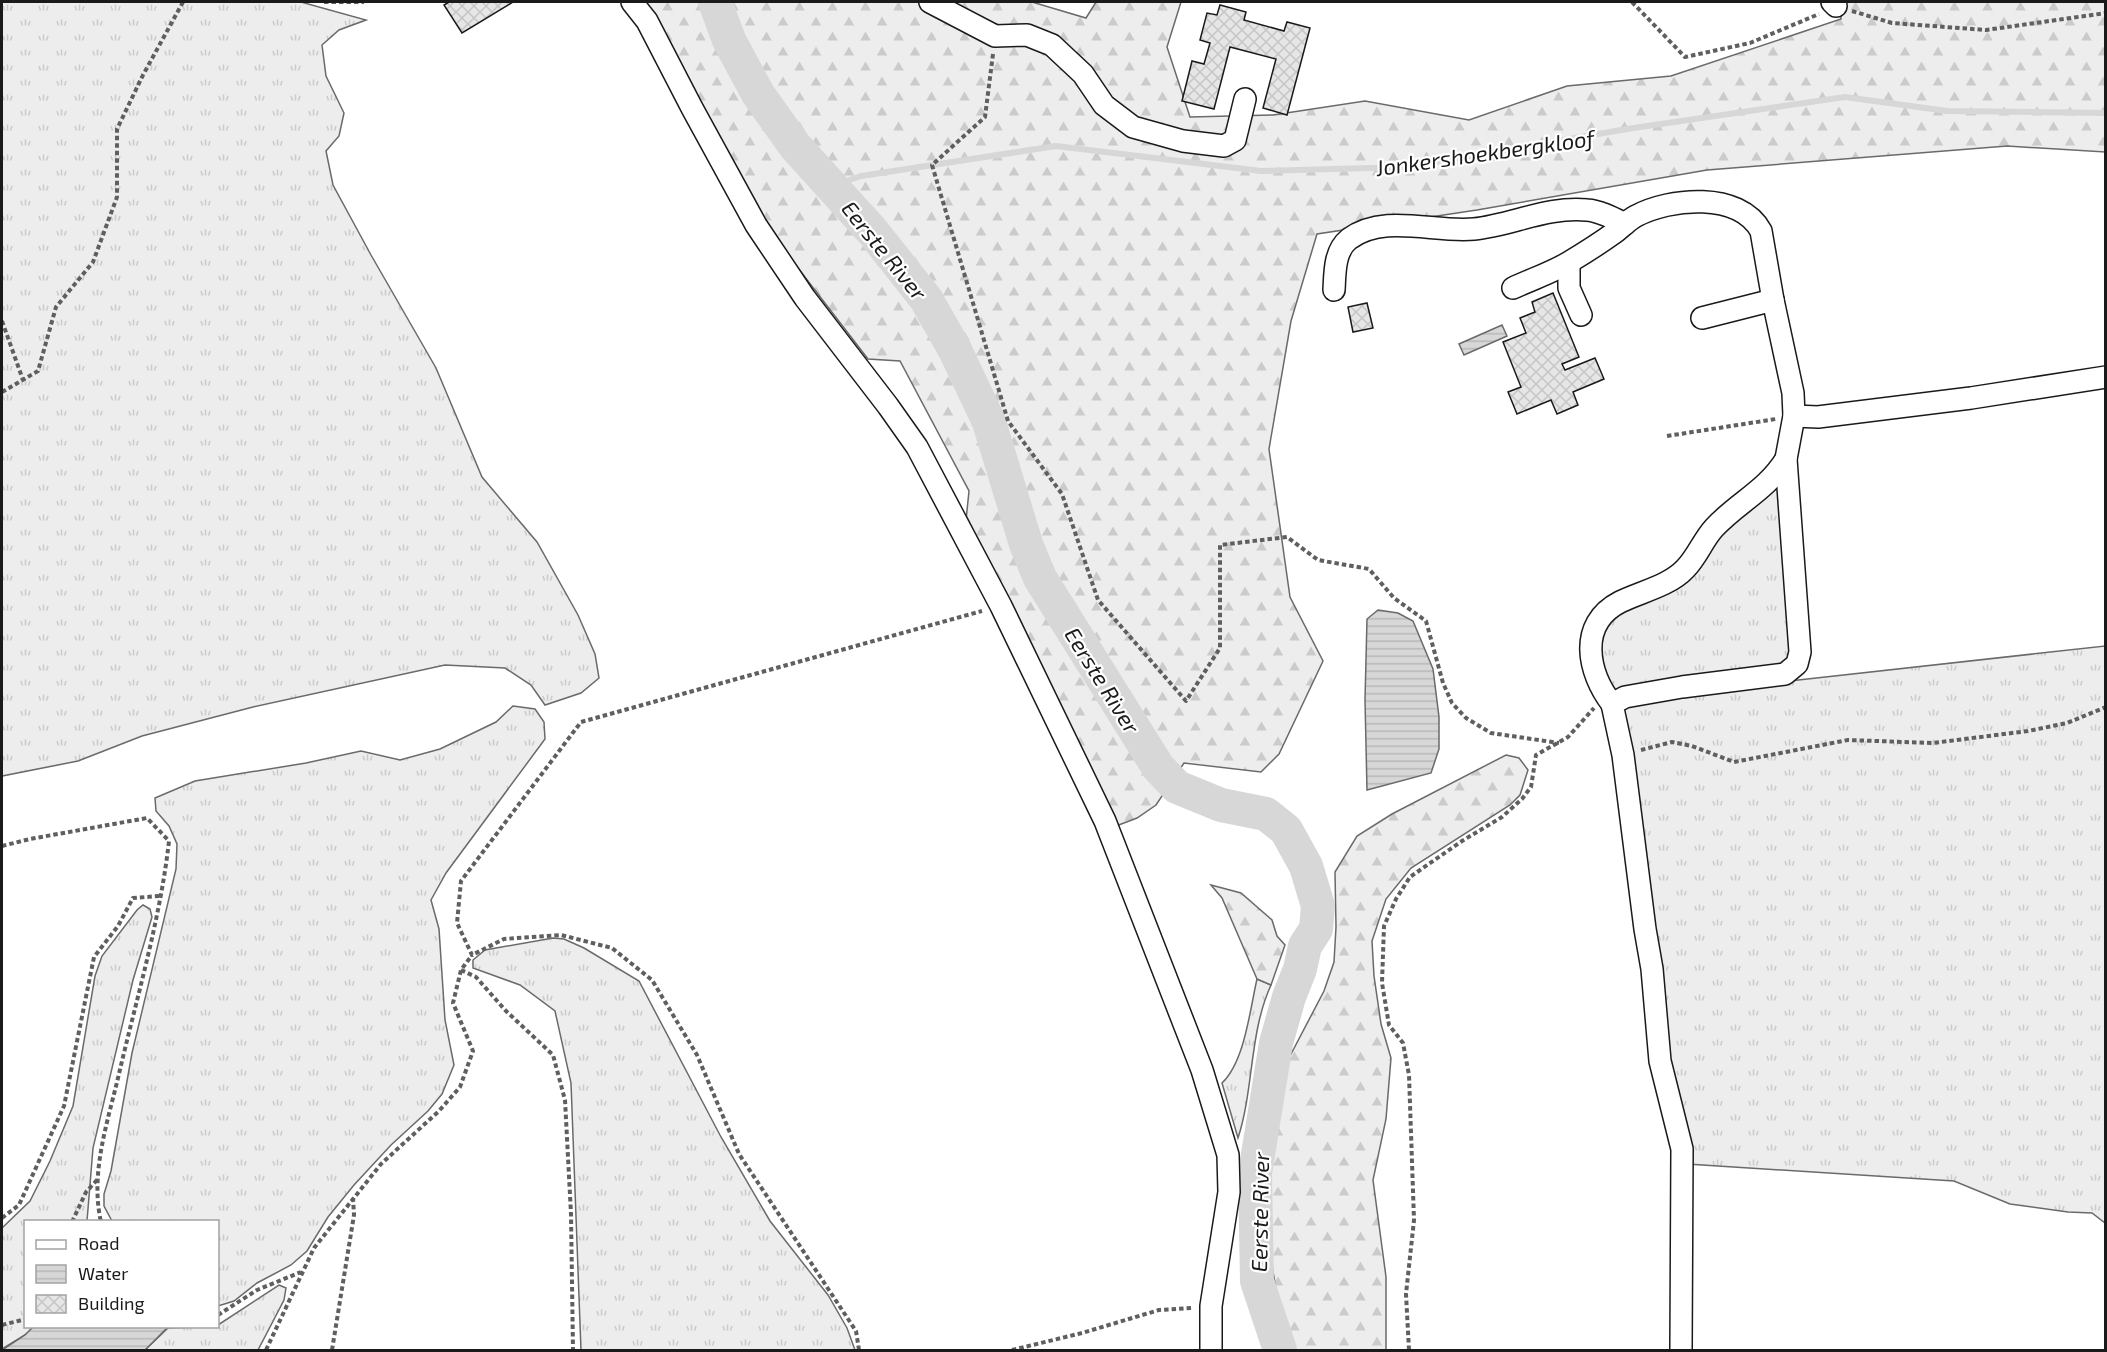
<svg xmlns="http://www.w3.org/2000/svg" width="2107" height="1352" font-family="'Exo 2',sans-serif">
<style>
.grass{fill:url(#grass-tufts);stroke:#6a6a6a;stroke-width:1.5}
.forest{fill:url(#forest-firs);stroke:#6a6a6a;stroke-width:1.5}
.water{fill:url(#water-rules);stroke:#6a6a6a;stroke-width:1.5}
.lines{fill:none;stroke-linecap:round;stroke-linejoin:round}
.stream{stroke:#d7d7d7;stroke-width:6}
.river{stroke:#d7d7d7;stroke-width:34}
.building{fill:url(#building-cross-hatch);stroke:#1a1a1a;stroke-width:1.5}
.minor-casing{stroke:#1a1a1a;stroke-width:24}
.path{stroke:#5f5f5f;stroke-width:4;stroke-dasharray:4.5 3;stroke-linecap:butt}
.minor{stroke:#fff;stroke-width:21}
.labels{text-anchor:middle;dominant-baseline:central;stroke-width:4.5;stroke-linejoin:round;paint-order:stroke}
.water-label{font-size:22px;font-style:italic;fill:#1a1a1a;stroke:#fff}
</style>
<defs>
<pattern id="grass-tufts" width="24" height="20" patternUnits="userSpaceOnUse" patternTransform="scale(1.5)"><rect width="24" height="20" fill="#ededed"/><path d="M3 7l-1-3M5 7V3M7 7l1-3M15 17l-1-3M17 17v-4M19 17l1-3" fill="none" stroke="#cbcbcb"/></pattern>
<pattern id="forest-firs" width="22" height="20" patternUnits="userSpaceOnUse" patternTransform="scale(1.5)"><rect width="22" height="20" fill="#ededed"/><path d="M5 1l3.5 6h-7zM16 11l3.5 6h-7z" fill="#cbcbcb"/></pattern>
<pattern id="water-rules" width="6" height="5" patternUnits="userSpaceOnUse" patternTransform="scale(1.5)"><rect width="6" height="5" fill="#d7d7d7"/><path d="M0 2.5h6" fill="none" stroke="#b8b8b8"/></pattern>
<pattern id="building-cross-hatch" width="8" height="8" patternUnits="userSpaceOnUse" patternTransform="scale(1.5)"><rect width="8" height="8" fill="#e6e6e6"/><path d="M0 0l8 8M0 8l8-8" fill="none" stroke="#c5c5c5"/></pattern>
</defs>
<rect width="100%" height="100%" fill="#fff"/>
<g class="grass">
<path d="M2,2H301L366,20L339,30L322,45L326,76L344,113L339,136L326,151L333,185L371,255L436,368L482,477L537,542L578,615L595,654L599,678L581,693L545,705L531,685L505,668L445,665L253,707L142,736L78,761L2,776Z"/>
<path d="M1781,478L1794,657L1790,664L1610,691L1605,685L1598,635L1604,624Z"/>
<path d="M2105,646V1223L2092,1213L2068,1212L2010,1204L1954,1181L1687,1164L1670,1085L1619,708L1654,696Z"/>
<path d="M513,706L535,709L544,722L545,739L446,873L431,900L439,929L445,1020L454,1065L442,1094L428,1111L391,1145L354,1185L328,1217L307,1251L291,1265L257,1283L234,1301L218,1306V1222L112,1221L104,1206V1194L111,1171L132,1053L176,869L177,844L169,826L156,811L155,798L195,781L306,763L361,751L400,760L440,749L496,722Z"/>
<path d="M143,905L150,909L152,917L133,980L93,1148L87,1221L26,1222V1326L34,1327L25,1335L2,1349V1228L30,1201L50,1161L73,1106L95,976L102,956L137,910Z"/>
<path d="M553,938L564,939L584,948L639,981L721,1137L770,1221L828,1295L847,1328L855,1350H581L571,1083L555,1011L520,985L473,968V960L485,950Z"/>
<path d="M1257,979L1271,985C1249,1033 1254,1089 1238,1138L1222,1083C1245,1061 1250,1009 1257,979Z"/>
<path d="M279,1285L286,1288L284,1300L258,1350H145L168,1328L218,1326V1325Z"/>
</g>
<g class="forest">
<path d="M639,2H1032L1086,18L1096,2H1181L1167,47L1190,117L1273,115L1365,101L1469,120L1567,86L1671,76L1841,19L1840,2H2105V152L2007,146L1707,170L1477,210L1317,234L1291,321L1269,449L1290,597L1323,661L1279,754L1261,772L1184,763L1156,805L1137,818L1116,826L1074,740L1021,622L965,530L969,491L900,361L868,359L761,220Z"/>
<path d="M1506,755L1519,758L1528,770L1520,795L1510,805L1411,868L1386,899L1372,941L1374,976L1381,1024L1391,1058L1386,1119L1373,1180L1386,1277V1350H1295L1278,1301L1270,1254L1268,1196L1274,1120L1290,1056L1324,991L1334,962L1336,927L1335,872L1357,836L1392,814Z"/>
<path d="M1211,885L1241,893L1272,920L1277,936L1285,945L1271,985L1257,979L1222,898Z"/>
</g>
<g class="water">
<path d="M1502,325L1507,336L1464,355L1459,344Z"/>
<path d="M1378,610L1398,613L1413,621L1433,669L1439,717V749L1431,773L1367,790L1365,700L1367,619Z"/>
<path d="M34,1326H168V1327L145,1350H2L25,1335Z"/>
</g>
<g class="lines">
<path class="stream" d="M830,187L861,176L1056,146L1261,171L1407,167L1627,129L1845,97L1947,111L2106,113"/>
<path class="river" d="M715,2L729,40L758,94L795,146L873,232L926,299L955,350L989,422L1026,544L1040,578L1158,767L1177,787L1221,805L1266,814L1286,830L1306,866L1318,906L1316,929L1305,946L1300,969L1289,997L1276,1043L1255,1173L1257,1281L1280,1350"/>
</g>
<g class="building">
<path d="M449,2H513L462,33L444,5Z"/>
<path d="M1220,5L1246,12L1244,20L1284,31L1287,22L1310,28L1287,115L1263,108L1276,59L1230,47L1214,109L1182,101L1192,61L1204,64L1210,43L1200,40L1207,13L1217,15Z"/>
<path d="M1553,293L1579,357L1562,364L1565,370L1595,358L1604,379L1573,392L1578,405L1557,414L1551,400L1517,414L1508,392L1521,387L1503,342L1526,333L1520,318L1535,312L1532,302Z"/>
<path d="M1367,303L1373,328L1353,332L1348,307Z"/>
</g>
<g class="lines">
<defs>
<g id="minor">
<path d="M632,2L647,21L692,108L756,225L805,298L888,406L917,447L1001,606L1105,821L1202,1070L1228,1155L1229,1192L1211,1306V1350"/>
<path d="M930,2L995,36L1027,35L1052,45L1083,74L1104,105L1133,127L1183,141L1224,146L1235,140L1245,99"/>
<path d="M1832,2L1836,6"/>
<path d="M1569,263V288L1581,315"/>
<path d="M1513,288C1532,279 1554,272 1571,261C1586,252 1600,243 1614,233C1621,228 1628,220 1636,216C1670,198 1739,191 1761,231L1773,300L1793,393L1794,416L1786,459L1800,652L1797,664L1785,674L1682,687L1625,697L1612,704L1623,755L1645,929L1652,969L1660,1061L1682,1149L1681,1350"/>
<path d="M1334,290C1335,273 1334,251 1349,239C1384,213 1434,233 1474,229C1512,225 1548,206 1587,210C1600,211 1613,218 1625,224"/>
<path d="M1702,318L1773,300"/>
<path d="M1794,416L1818,417L1971,398L2106,377"/>
<path d="M1612,704C1588,673 1577,624 1620,602C1640,592 1669,586 1685,569C1697,557 1703,540 1714,528C1738,502 1766,491 1786,459"/>
</g>
</defs>
<use href="#minor" class="minor-casing"/>
<g class="path">
<path d="M324,2H364"/>
<path d="M1632,2L1685,57L1750,43L1819,14"/>
<path d="M1852,11L1892,23L1986,30L2106,13"/>
<path d="M993,54L985,117L932,165L1008,421L1062,494L1098,600L1186,701L1220,648V545L1287,537L1318,560L1369,569L1394,598L1426,621L1443,683L1452,703L1466,718L1491,733L1559,743"/>
<path d="M2,321L23,380"/>
<path d="M2,392L38,371L56,307L93,262L117,197V129L143,75L183,2"/>
<path d="M1667,436L1776,419"/>
<path d="M1641,750L1672,742L1692,746L1734,762L1848,740L1933,743L2028,731L2067,723L2106,707"/>
<path d="M2,846L30,839L147,818L169,841C160,921 136,1000 118,1078C107,1124 90,1174 101,1222"/>
<path d="M461,970L476,977L506,1011L553,1055L565,1100L571,1214L573,1350"/>
<path d="M2,1218L19,1205L64,1106L94,957L118,926L133,898L159,896"/>
<path d="M72,1222L86,1192L98,1179"/>
<path d="M218,1315L257,1290L301,1272"/>
<path d="M2,1325L26,1319"/>
<path d="M266,1350L314,1248L381,1164L439,1111L460,1087L473,1051L453,1003L461,970L472,955"/>
<path d="M332,1350L354,1215L353,1198"/>
<path d="M859,1350L856,1331L739,1154L697,1055L652,980L612,948L561,935L504,939L472,955L457,923L461,881L581,722L982,611"/>
<path d="M1012,1350L1082,1333L1159,1310L1192,1308"/>
<path d="M1409,1350L1406,1294L1414,1220L1409,1075L1403,1043L1389,1025L1382,983L1384,926L1396,899L1410,877L1462,841L1502,817L1522,799L1531,787L1536,755L1568,737L1594,708"/>
</g>
<use href="#minor" class="minor"/>
</g>
<g class="labels">
<g class="water-label">
<text transform="translate(1485 152) rotate(-8)">Jonkershoekbergkloof</text>
<text transform="translate(885 250) rotate(51)">Eerste River</text>
<text transform="translate(1103 680) rotate(58)">Eerste River</text>
<text transform="translate(1259 1212) rotate(-89)">Eerste River</text>
</g>
</g>
<rect width="2107" height="1352" fill="none" stroke="#1a1a1a" stroke-width="6"/>
<rect x="24" y="1220" width="195" height="108" fill="#ffffff" stroke="#a3a3a3" stroke-width="1.5"/>
<rect x="36" y="1240" width="30" height="9" fill="#ffffff" stroke="#a3a3a3" stroke-width="1.5"/>
<text x="78" y="1250" font-size="18" fill="#1a1a1a">Road</text>
<rect x="36" y="1265" width="30" height="18" fill="url(#water-rules)" stroke="#a3a3a3" stroke-width="1.5"/>
<text x="78" y="1280" font-size="18" fill="#1a1a1a">Water</text>
<rect x="36" y="1295" width="30" height="18" fill="url(#building-cross-hatch)" stroke="#a3a3a3" stroke-width="1.5"/>
<text x="78" y="1310" font-size="18" fill="#1a1a1a">Building</text>
</svg>
